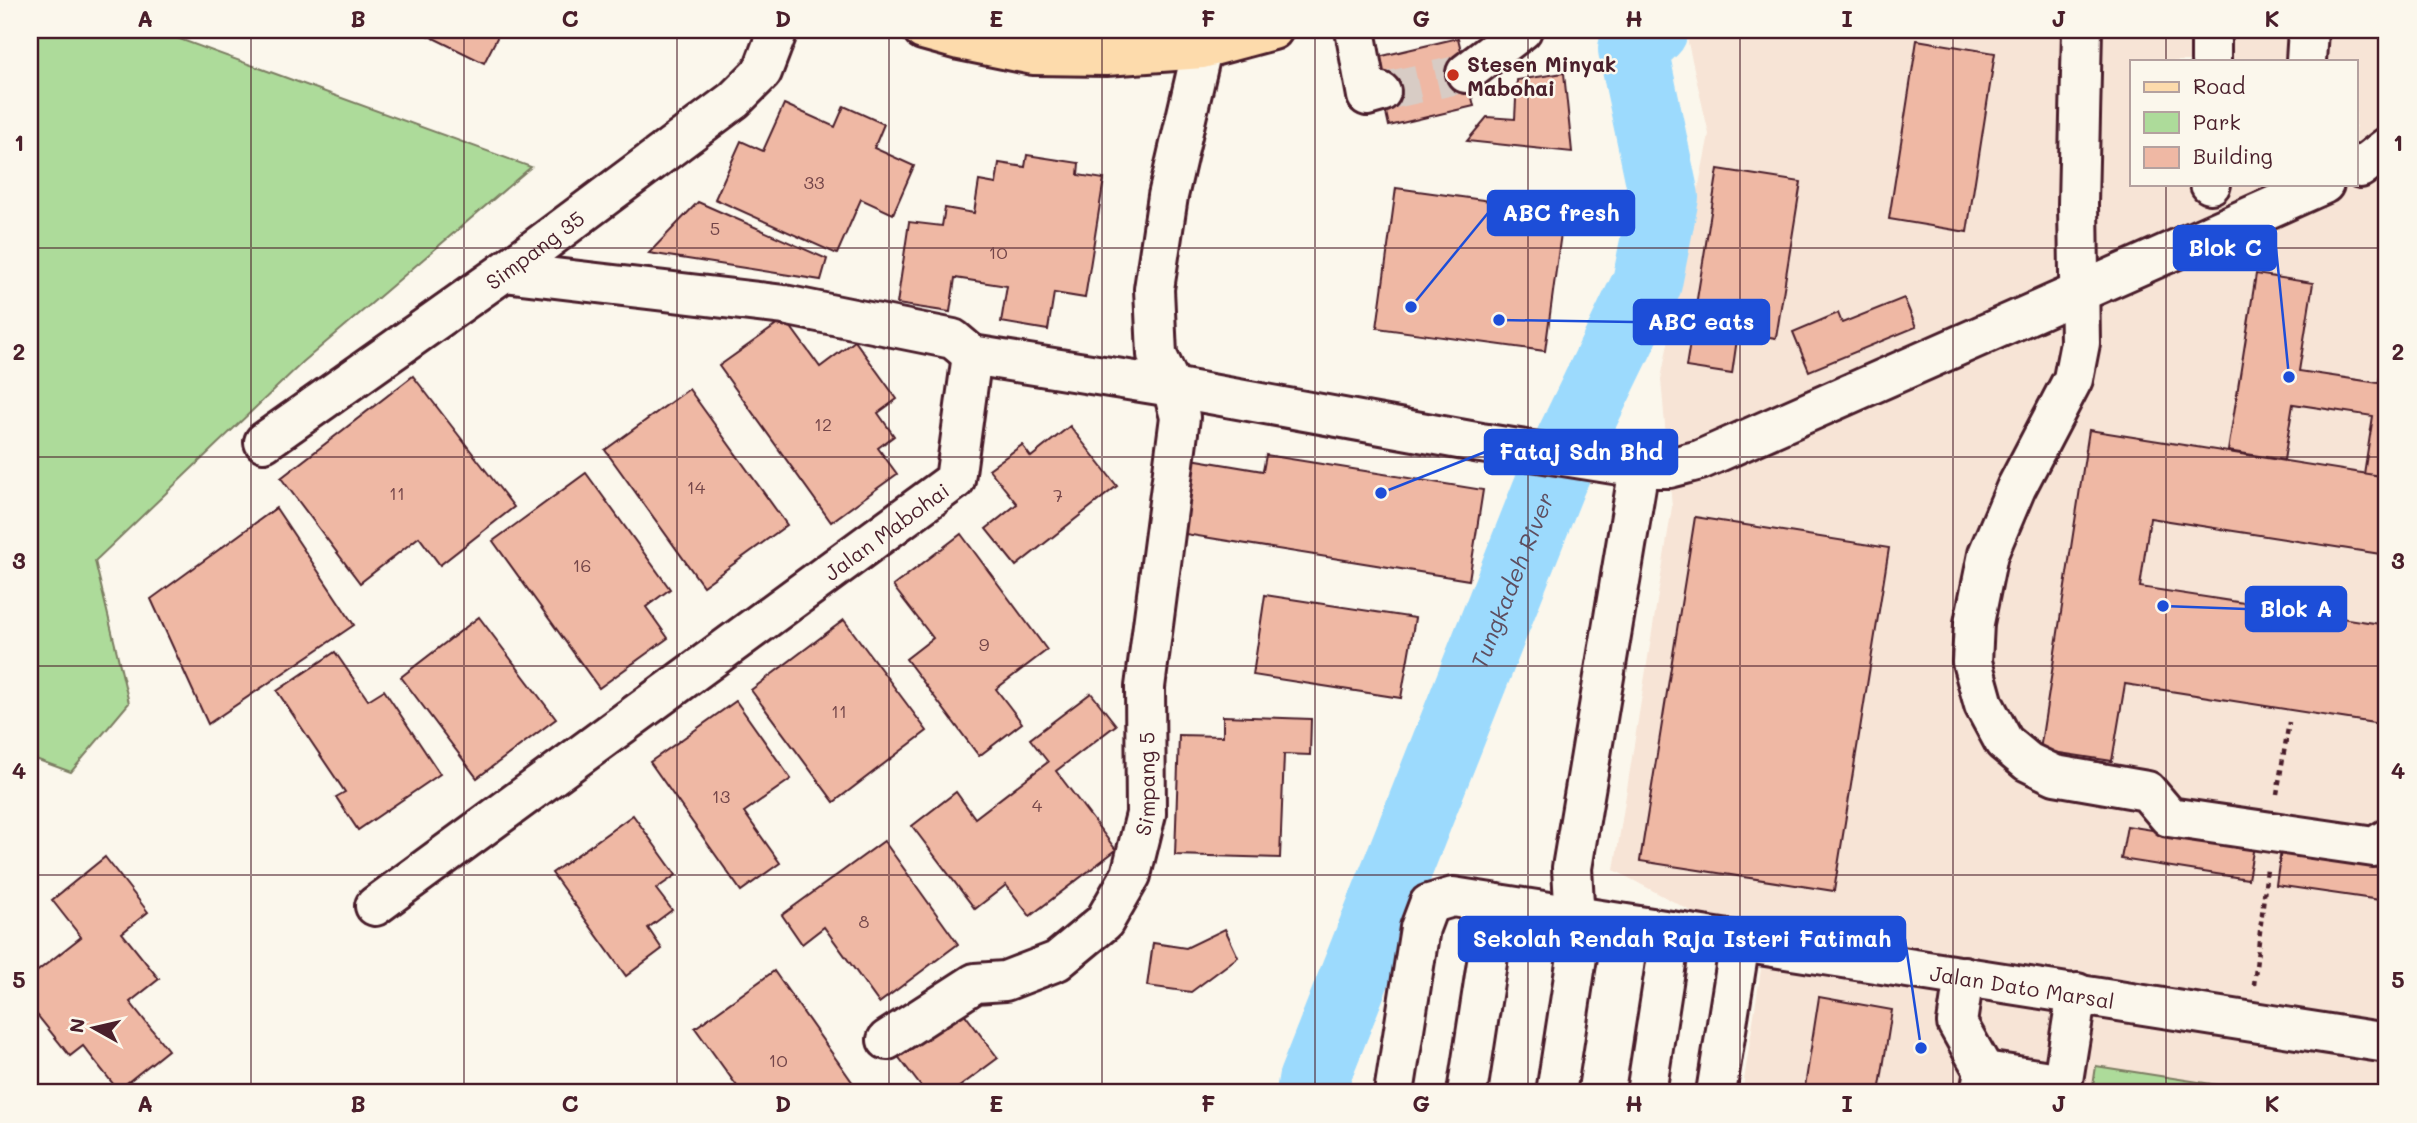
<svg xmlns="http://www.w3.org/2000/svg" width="2417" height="1123" font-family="Mali,sans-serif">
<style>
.built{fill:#f7e4d6;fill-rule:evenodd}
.green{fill:#addb9a;stroke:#7c7d62;stroke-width:2}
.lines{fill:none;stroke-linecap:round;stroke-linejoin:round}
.river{stroke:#9cdafd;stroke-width:70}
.building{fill:#efb8a4;stroke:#4a1f2b;stroke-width:2}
.minor-tunnel{stroke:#d8ccc5;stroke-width:38;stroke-dasharray:38 19;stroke-linecap:butt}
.minor-casing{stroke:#4a1f2b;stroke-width:44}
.major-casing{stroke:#4a1f2b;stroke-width:44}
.path{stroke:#4a1f2b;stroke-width:4.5;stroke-dasharray:5 5;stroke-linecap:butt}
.minor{stroke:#fbf7ec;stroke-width:38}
.major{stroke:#fddbac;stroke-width:38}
.grid{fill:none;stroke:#4a1f2b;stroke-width:2;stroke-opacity:0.55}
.poi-dot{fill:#c8321e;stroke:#fbf7ec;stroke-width:2.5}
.labels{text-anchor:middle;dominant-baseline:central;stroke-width:5;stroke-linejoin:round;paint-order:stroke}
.number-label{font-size:18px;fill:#734549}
.poi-label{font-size:21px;font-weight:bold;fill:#4a1f2b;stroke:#fbf7ec;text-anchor:start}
.street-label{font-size:21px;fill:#4a1f2b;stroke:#fbf7ec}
.water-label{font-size:23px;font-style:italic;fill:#5e4e60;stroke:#fbf7ec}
.leader{fill:none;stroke:#1d4ed8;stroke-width:2.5}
.callout-dot{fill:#1d4ed8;stroke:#fbf7ec;stroke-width:2.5}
.callout{fill:#1d4ed8;stroke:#1d4ed8;stroke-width:2.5}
.callout-label{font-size:23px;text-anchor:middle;font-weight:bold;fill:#fff}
.neatline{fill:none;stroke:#4a1f2b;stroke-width:2.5}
.grid-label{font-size:23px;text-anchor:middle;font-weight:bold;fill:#4a1f2b}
</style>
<rect width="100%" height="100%" fill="#fbf7ec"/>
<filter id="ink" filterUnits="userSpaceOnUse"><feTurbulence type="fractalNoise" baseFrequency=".0143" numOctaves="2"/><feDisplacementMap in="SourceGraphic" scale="14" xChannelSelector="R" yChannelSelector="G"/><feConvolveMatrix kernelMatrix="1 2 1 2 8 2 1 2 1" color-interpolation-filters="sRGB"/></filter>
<g filter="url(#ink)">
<path class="built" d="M1685,30H2387V1093H1742L1764,950L1614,870L1672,507L1661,379L1709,134ZM2132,61H2356V184H2132Z"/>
<g class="green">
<path d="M30,30H155L531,167L303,362L95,561L129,703L71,772L30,757Z"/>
<path d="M2096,1066L2269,1093H2092Z"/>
</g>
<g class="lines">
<path class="river" id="s1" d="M1311,1093L1313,1081L1552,479L1647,283L1664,197L1633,49L1653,30"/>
</g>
<g class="building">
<path d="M417,30H501L484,63Z"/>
<path d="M1458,38L1474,106L1389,126L1374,58Z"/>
<path d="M1917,40L1995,53L1967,232L1889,219Z"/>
<path d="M1564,73L1572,152L1467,141L1487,117L1515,119L1517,80Z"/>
<path d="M784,104L835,127L844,106L884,124L874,148L914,166L893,214L861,199L837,254L715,199L741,141L763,151Z"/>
<path d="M1027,155L1079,163L1078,175L1104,179L1085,298L1054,293L1048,330L1001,322L1007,286L955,278L950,312L897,304L909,222L942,226L945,208L974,213L979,181L996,184L999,163L1025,167Z"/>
<path d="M1718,169L1801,182L1776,338L1738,332L1732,374L1686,367Z"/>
<path d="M1396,188L1564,211L1545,351L1377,328Z"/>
<path d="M698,202L827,259L821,280L649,253Z"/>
<path d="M2256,274L2313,283L2299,371L2379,383L2387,332V477L2364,474L2373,416L2293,404L2284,460L2228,451Z"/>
<path d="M1904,298L1916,327L1809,371L1793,332L1838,313L1842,323Z"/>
<path d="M785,319L820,367L855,341L897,399L878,413L894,436L878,448L897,474L831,522L719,366Z"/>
<path d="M413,376L514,507L440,565L419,537L360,583L281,478Z"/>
<path d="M689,389L787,525L703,586L605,450Z"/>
<path d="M1070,426L1117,486L1016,566L986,529L1017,504L989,469L1022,445L1031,457Z"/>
<path d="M2089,430L2387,477V555L2150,518L2140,587L2387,625V725L2125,684L2112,761L2040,750Z"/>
<path d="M1266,455L1483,490L1469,580L1179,533L1191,459L1263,471Z"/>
<path d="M586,473L670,589L646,607L668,638L599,688L493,541Z"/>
<path d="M276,508L354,625L208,724L151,599Z"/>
<path d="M1695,517L1889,548L1834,891L1640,861Z"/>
<path d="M961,534L1047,650L996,689L1022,723L979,756L906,659L933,638L893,586Z"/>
<path d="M1265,595L1415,618L1401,698L1253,675Z"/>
<path d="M479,617L556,719L477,778L401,677Z"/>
<path d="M844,620L927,731L834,802L751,690Z"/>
<path d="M335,652L368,700L384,690L440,774L358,830L336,797L345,792L277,691Z"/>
<path d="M1091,693L1116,725L1056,771L1116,850L1030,916L1006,885L975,909L912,826L956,792L975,818L1048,762L1030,739Z"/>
<path d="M736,701L791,779L744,812L780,863L741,891L650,762Z"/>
<path d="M1223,716L1311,719L1310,755L1284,754L1280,858L1175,855L1179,735L1223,736Z"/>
<path d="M633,815L676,875L656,889L672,910L648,928L662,949L626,976L552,873Z"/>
<path d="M2127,826L2254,846L2248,879L2121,859Z"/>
<path d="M884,841L958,944L879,1003L824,927L802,944L782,915Z"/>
<path d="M2281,850L2387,865V901L2276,885Z"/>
<path d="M105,857L148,912L122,933L159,979L130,1002L168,1050L118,1090L83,1046L70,1056L30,1006V977L81,937L52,900Z"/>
<path d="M1225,929L1238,957L1191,992L1147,986L1153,943L1186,948Z"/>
<path d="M774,971L860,1093H742L695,1028Z"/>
<path d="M1819,997L1892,1010L1879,1093H1804Z"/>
<path d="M960,1008L998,1058L951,1093H926L897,1055Z"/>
</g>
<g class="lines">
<path class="minor-tunnel" d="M1381,92L1466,73"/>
<defs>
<g id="minor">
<path d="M1355,30L1367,96L1381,92"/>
<path d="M2082,30L2078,204L2080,343L2073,379L2016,488L1988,554L1974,623L1972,662L1984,705L2004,742L2028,762L2055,775L2147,791L2169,817L2374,847L2387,839"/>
<path d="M2211,61V30"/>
<path d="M2306,61L2308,30"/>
<path d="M1466,73L1522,30"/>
<path d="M2360,168L2387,147"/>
<path d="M2210,184H2211"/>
<path d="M504,272L784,305L953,339L972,355"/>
<path id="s2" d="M264,442L504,272L734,100L762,72L778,30"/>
<path id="s3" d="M375,906L955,480L972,355L1172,387L1157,355L1154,289L1168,196L1202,49"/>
<path d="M1964,976L1957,1023L1984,1071L1980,1093"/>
<path id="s4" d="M887,1040L975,983L1005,981L1057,961L1104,922L1131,875L1146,814L1145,687L1180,417L1172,387L1481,443L1639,468H1669L1700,460L2324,184"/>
<path d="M1984,1071L2063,1083"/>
<path id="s5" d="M1394,1093L1420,928L1429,904L1453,897L2387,1043"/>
<path d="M1467,1093L1496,904"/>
<path d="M1556,1093L1577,957L1572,868L1639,468"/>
<path d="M1646,1093L1671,931"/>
<path d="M1716,1093L1740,942"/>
<path d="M2061,1093L2077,993"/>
</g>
<path id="major" d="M923,30L959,40L1033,55L1106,56L1202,49L1273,30"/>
</defs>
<use href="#minor" class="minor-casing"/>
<use href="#major" class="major-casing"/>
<g class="path">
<path d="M2277,794L2289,722"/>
<path d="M2254,985L2267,869"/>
</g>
<use href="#minor" class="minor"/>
<use href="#major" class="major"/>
</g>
</g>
<path class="grid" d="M251,30V1093M464,30V1093M677,30V1093M889,30V1093M1102,30V1093M1315,30V1093M1528,30V1093M1740,30V1093M1953,30V1093M2166,30V61M2166,184V1093M30,248H2387M30,457H2387M30,666H2387M30,875H2387"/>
<circle class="poi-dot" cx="1453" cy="75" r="7"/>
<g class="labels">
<g class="number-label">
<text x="814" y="182">33</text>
<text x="715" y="228">5</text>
<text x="998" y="252">10</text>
<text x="823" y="424">12</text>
<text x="696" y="487">14</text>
<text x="397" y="493">11</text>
<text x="1058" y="495">7</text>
<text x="582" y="565">16</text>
<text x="984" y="644">9</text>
<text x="839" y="711">11</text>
<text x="721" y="796">13</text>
<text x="1037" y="805">4</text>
<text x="864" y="921">8</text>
<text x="778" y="1060">10</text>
</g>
<g class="poi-label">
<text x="1467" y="63">Stesen Minyak<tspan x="1467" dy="24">Mabohai</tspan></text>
</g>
<g class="street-label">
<text stroke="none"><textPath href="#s2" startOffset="332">Simpang 35</textPath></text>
<text stroke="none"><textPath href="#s3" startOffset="634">Jalan Mabohai</textPath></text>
<text stroke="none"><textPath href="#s4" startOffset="399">Simpang 5</textPath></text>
<text stroke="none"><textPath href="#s5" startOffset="794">Jalan Dato Marsal</textPath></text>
</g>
<g class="water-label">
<text stroke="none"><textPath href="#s1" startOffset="551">Tungkadeh River</textPath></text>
</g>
</g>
<path class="leader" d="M1411 307L1488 213M2289 377L2276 248M1499 320L1634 322M1381 493L1485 452M2163 606L2246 609M1921 1048L1905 939"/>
<g class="callout-dot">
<circle cx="1411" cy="307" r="7"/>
<circle cx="2289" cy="377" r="7"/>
<circle cx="1499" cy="320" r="7"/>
<circle cx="1381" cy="493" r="7"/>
<circle cx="2163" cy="606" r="7"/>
<circle cx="1921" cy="1048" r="7"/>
</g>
<g class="callout">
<rect x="1488" y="191" width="146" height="44" rx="7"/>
<rect x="2174" y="226" width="102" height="44" rx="7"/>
<rect x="1634" y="300" width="135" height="44" rx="7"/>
<rect x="1485" y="430" width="192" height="44" rx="7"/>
<rect x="2246" y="587" width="100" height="44" rx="7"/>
<rect x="1459" y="917" width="446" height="44" rx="7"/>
</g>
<g class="callout-label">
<text x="1561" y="221">ABC fresh</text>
<text x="2225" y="256">Blok C</text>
<text x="1701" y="330">ABC eats</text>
<text x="1581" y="460">Fataj Sdn Bhd</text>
<text x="2296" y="617">Blok A</text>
<text x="1682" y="947">Sekolah Rendah Raja Isteri Fatimah</text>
</g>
<rect width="2417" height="1123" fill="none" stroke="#fbf7ec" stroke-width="77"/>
<rect x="2130" y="60" width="228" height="126" fill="#fbf7ec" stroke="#b4a19f" stroke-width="2"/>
<rect x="2144" y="82" width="35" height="10" fill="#fddbac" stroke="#b4a19f" stroke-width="2"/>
<text x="2193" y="94" font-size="21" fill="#4a1f2b">Road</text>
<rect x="2144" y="112" width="35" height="21" fill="#addb9a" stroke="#b4a19f" stroke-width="2"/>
<text x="2193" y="130" font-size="21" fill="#4a1f2b">Park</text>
<rect x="2144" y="147" width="35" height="21" fill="#efb8a4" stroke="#b4a19f" stroke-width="2"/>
<text x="2193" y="164" font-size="21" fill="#4a1f2b">Building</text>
<g transform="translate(94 1028) rotate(278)" stroke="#fbf7ec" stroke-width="5" paint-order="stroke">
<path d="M0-5L12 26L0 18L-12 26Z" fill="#4a1f2b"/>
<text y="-10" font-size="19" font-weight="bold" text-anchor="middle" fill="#4a1f2b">N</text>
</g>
<rect x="38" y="38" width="2340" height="1046" class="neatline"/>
<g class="grid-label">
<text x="145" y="27">A</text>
<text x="358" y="27">B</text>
<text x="570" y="27">C</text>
<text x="783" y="27">D</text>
<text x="996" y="27">E</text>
<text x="1208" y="27">F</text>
<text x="1421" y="27">G</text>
<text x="1634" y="27">H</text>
<text x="1847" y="27">I</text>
<text x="2059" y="27">J</text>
<text x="2272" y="27">K</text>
<text x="19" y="151">1</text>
<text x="2398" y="151">1</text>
<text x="19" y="360">2</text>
<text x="2398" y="360">2</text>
<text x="19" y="569">3</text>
<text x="2398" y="569">3</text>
<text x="19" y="779">4</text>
<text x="2398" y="779">4</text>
<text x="19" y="988">5</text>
<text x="2398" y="988">5</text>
<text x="145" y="1112">A</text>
<text x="358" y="1112">B</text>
<text x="570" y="1112">C</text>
<text x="783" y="1112">D</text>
<text x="996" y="1112">E</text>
<text x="1208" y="1112">F</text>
<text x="1421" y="1112">G</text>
<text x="1634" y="1112">H</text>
<text x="1847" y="1112">I</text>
<text x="2059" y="1112">J</text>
<text x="2272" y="1112">K</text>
</g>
</svg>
